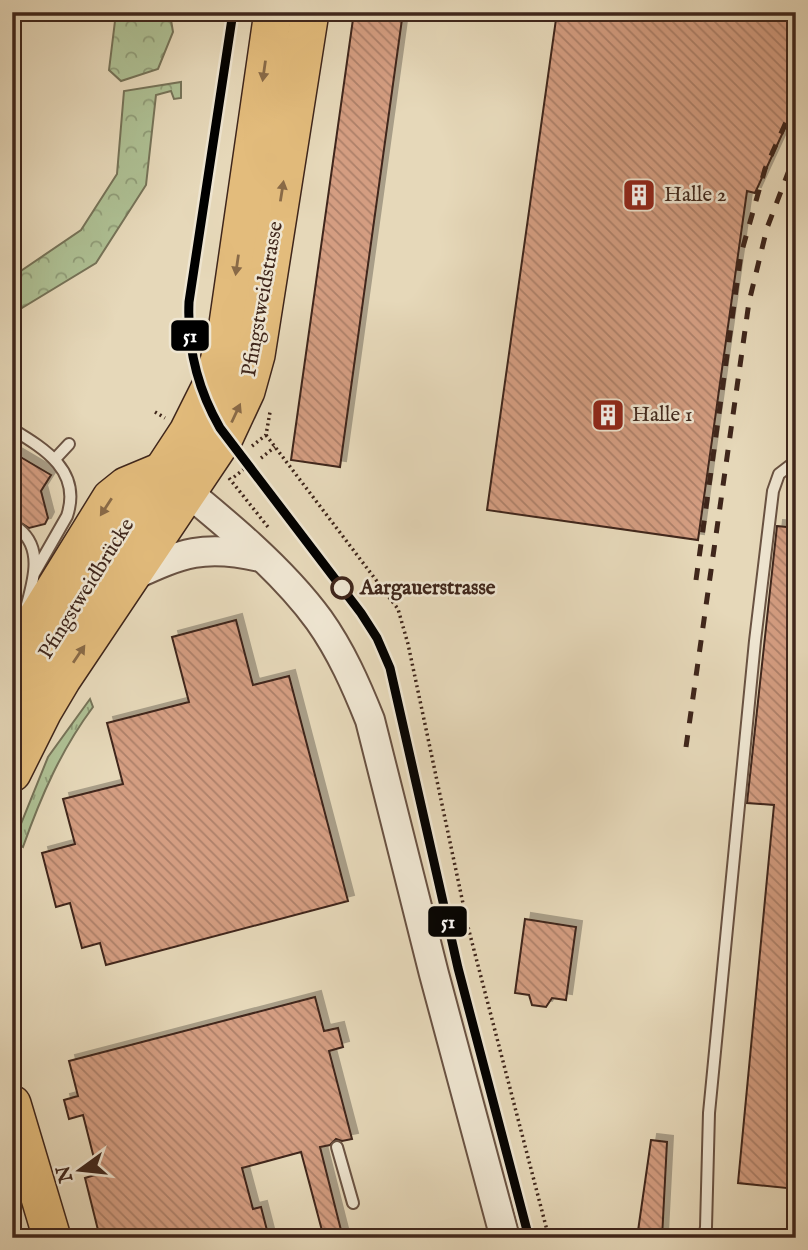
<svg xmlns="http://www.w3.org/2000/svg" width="808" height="1250" font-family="'IM FELL English',serif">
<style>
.grass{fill:url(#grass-tufts);stroke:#767358;stroke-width:2}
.forest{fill:url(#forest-crowns);stroke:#767358;stroke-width:2}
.building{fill:url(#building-back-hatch);stroke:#3f261b;stroke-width:2;filter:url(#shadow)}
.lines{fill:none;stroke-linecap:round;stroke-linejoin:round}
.service-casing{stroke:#695242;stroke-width:14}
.tertiary-casing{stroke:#695242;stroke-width:32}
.primary-casing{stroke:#3f261b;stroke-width:40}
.path{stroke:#3f261b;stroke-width:3.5;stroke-dasharray:2 3.5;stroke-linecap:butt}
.service{stroke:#efe6d2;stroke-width:10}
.tertiary{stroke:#efe6d2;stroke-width:28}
.primary{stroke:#e3bc7c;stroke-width:37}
.rail{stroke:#3f261b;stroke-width:5;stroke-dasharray:12 12;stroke-linecap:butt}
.tram-1-casing{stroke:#efe6d2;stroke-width:14}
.tram-1{stroke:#000;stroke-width:9}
.oneway{fill:#896a47}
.stop-dot{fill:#efe6d2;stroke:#3f261b;stroke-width:3.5}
.labels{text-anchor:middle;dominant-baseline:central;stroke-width:5;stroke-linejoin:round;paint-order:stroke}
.poi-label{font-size:21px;fill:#3f261b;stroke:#efe6d2;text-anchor:start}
.street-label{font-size:21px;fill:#3f261b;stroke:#efe6d2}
.stop-label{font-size:21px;font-weight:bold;fill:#3f261b;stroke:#efe6d2;text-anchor:start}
.line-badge{stroke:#efe6d2;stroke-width:2.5}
.badge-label{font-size:19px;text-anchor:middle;font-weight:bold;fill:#fff}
</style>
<defs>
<pattern id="grass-tufts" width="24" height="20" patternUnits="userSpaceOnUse" patternTransform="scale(1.75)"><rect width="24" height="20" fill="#aec094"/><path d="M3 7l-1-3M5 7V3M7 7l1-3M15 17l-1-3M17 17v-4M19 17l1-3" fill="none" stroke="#8f9c78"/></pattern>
<pattern id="forest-crowns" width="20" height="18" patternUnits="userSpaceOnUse" patternTransform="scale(1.75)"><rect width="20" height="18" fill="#aec094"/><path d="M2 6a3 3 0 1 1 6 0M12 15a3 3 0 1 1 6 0" fill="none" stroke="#8f9c78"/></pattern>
<pattern id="building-back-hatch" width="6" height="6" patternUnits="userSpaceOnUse" patternTransform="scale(1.75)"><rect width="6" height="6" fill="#d49d81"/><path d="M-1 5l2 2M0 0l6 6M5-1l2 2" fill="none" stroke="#ad8069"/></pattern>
<filter id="shadow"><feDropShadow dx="6" dy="-6" stdDeviation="0" flood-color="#0004"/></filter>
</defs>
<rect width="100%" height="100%" fill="#e6d8b9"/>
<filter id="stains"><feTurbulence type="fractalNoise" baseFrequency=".00286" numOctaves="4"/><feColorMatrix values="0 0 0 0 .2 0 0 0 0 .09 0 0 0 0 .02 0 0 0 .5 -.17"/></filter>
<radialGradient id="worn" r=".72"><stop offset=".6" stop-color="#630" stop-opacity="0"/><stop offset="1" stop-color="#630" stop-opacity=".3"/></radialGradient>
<path class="grass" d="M90,699L93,707C61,750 41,796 23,847L14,841L48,757Z"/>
<g class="forest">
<path d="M101,12L170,14L173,32L158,69L121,81L109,70L115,21Z"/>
<path d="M181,82V98L174,99L171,91L156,95L146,185L96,263L12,314V277L81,230L117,174L124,91Z"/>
</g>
<g class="building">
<path d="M354,12H403L340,467L291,460Z"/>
<path d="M557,12H796V104L755,193L747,191L698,540L487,510Z"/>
<path d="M12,452L51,475L41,491L48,518L45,524L29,528L18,521L12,525Z"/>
<path d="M777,526L796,528V1189L738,1183L774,805L747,803Z"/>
<path d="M236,620L253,685L289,676L348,901L106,965L100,943L82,948L70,903L56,907L42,853L75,844L63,799L123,784L107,723L189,702L172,637Z"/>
<path d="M525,919L576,927L566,1000L552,998L546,1007L532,1005L529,995L515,993Z"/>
<path d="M315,997L324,1031L338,1028L343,1047L329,1051L352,1139L342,1141L336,1139L330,1145L320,1147L343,1238H324L301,1152L242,1168L253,1209L261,1207L269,1238H100L85,1178L98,1174L83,1115L69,1119L64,1100L78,1096L69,1061Z"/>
<path d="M651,1140L667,1142L662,1238H637Z"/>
</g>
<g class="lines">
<defs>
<g id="service">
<path d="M12,429C45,449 82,471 67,516L35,572"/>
<path d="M55,459L69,444"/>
<path d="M19,529C44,549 33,582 26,608"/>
<path d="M337,1147L353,1203"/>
<path d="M704,1238L706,1227L709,1113L755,641L773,491L779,474L796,461"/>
</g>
<g id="tertiary">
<path d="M173,480C222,520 281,568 319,620C341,651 356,685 370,720L434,974L505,1238"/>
<path d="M132,576C182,553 204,544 260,557"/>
</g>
<g id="primary">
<path d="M12,658L111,498L126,486L162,471"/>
<path d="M12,707L100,566L188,432L215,378L228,324L273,12"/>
<path d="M12,773L43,711L62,679L225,436L246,391L256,355L310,12"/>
<path d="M12,1104L52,1238"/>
</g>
</defs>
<use href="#service" class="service-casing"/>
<use href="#tertiary" class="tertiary-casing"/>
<use href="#primary" class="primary-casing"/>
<g class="path">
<path d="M155,412L165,418"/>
<path d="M266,435L398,609L408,644L468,927L549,1238"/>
<path d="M252,446L266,435L270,412"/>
<path d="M261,458L275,447"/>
<path d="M234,477L244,469"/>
<path d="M229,478L268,527"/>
</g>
<use href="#service" class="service"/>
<use href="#tertiary" class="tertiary"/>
<use href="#primary" class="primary"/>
<g class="rail">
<path d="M696,580L741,254L765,169L796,100"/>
<path d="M686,747L749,302L767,228L796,152"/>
</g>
<defs>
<path id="tram-1" d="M233,12L189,302C187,348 197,388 220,428L361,613L377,638L390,668L458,968L529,1238"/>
</defs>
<use href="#tram-1" class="tram-1-casing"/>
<use href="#tram-1" class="tram-1"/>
</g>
<defs><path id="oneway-solid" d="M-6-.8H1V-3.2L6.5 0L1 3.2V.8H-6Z" transform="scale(1.75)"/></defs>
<g class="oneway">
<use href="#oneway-solid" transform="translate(264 71) rotate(98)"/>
<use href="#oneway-solid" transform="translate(282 191) rotate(-81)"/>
<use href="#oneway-solid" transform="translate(237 265) rotate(98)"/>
<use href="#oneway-solid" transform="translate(236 413) rotate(-65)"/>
<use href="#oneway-solid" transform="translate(106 507) rotate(123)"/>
<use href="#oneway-solid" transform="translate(79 654) rotate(-56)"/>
</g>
<defs>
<symbol id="building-square" viewBox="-11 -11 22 22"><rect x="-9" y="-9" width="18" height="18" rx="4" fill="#8f2418" stroke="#efe6d2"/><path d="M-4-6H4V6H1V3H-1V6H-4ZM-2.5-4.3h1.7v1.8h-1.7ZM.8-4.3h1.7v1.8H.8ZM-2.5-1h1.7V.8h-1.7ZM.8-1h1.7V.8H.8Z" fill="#fff"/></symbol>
</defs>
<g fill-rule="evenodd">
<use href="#building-square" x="620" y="176" width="38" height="38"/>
<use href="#building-square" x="589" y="396" width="38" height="38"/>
</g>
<circle class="stop-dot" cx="342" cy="588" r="10"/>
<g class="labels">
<g class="poi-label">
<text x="664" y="195">Halle 2</text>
<text x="632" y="415">Halle 1</text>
</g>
<g class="street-label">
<text transform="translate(263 299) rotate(-80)">Pfingstweidstrasse</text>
<text transform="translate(87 589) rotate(-58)">Pfingstweidbrücke</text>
</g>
<g class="stop-label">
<text x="360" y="588">Aargauerstrasse</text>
</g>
</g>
<g class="line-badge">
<rect x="170" y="319" width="40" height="33" rx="7" fill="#000"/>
<rect x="427" y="905" width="41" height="33" rx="7" fill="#000"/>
</g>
<g class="badge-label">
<text x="190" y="342">51</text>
<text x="448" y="928">51</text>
</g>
<rect width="808" height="1250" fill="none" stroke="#e6d8b9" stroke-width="42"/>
<rect x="14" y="14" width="780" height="1222" fill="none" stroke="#3f261b" stroke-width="3.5"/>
<rect x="21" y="21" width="766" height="1208" fill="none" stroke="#3f261b" stroke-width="2"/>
<g transform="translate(80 1170) rotate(255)" stroke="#efe6d2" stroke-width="5" paint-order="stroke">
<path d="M0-5L12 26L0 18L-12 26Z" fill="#3f261b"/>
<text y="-10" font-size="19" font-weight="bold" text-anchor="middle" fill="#3f261b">N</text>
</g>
<rect width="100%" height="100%" filter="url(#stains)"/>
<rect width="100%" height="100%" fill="url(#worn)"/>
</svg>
